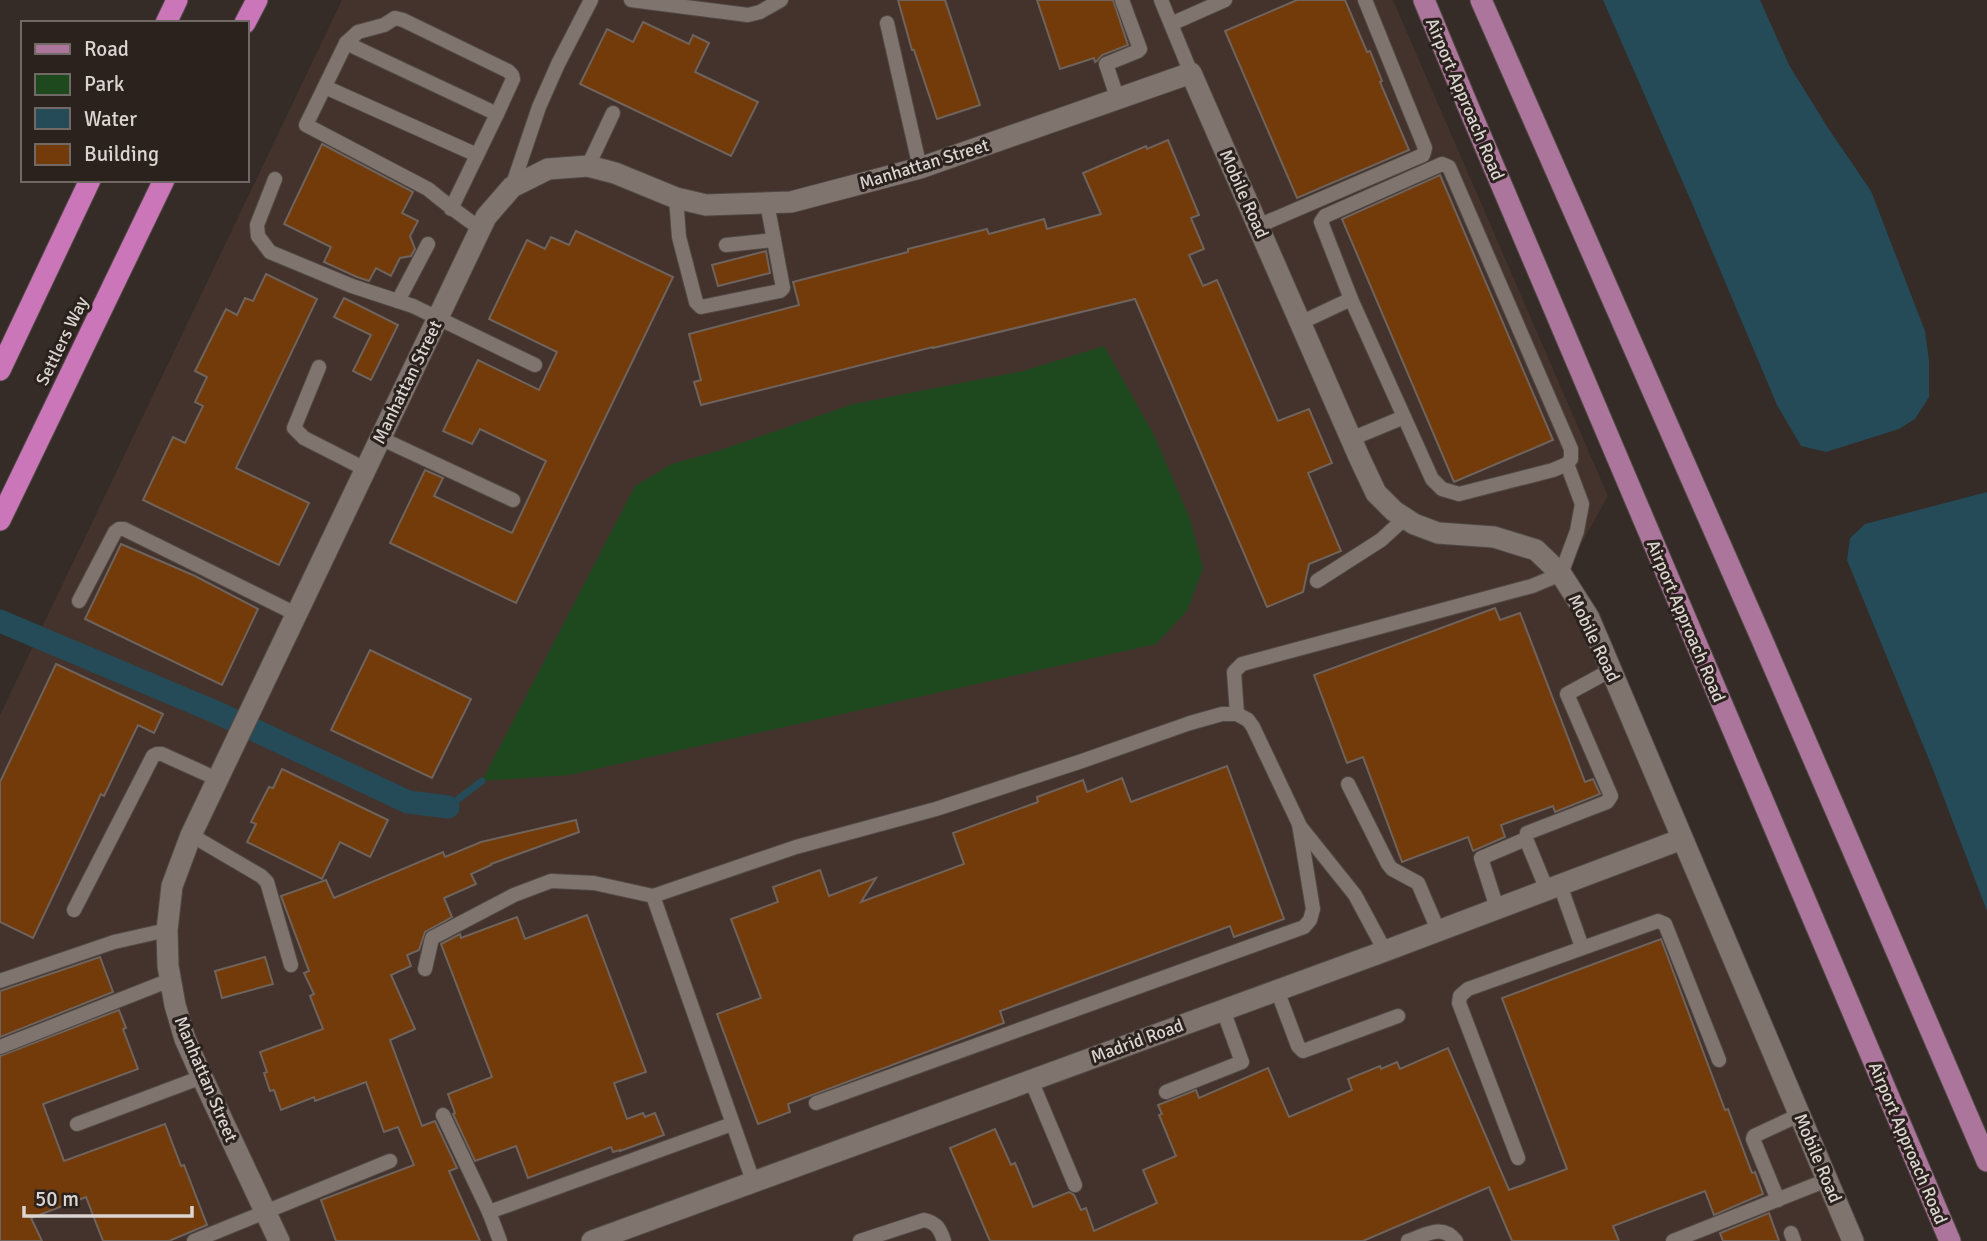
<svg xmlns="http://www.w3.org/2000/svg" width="1987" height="1241" font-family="Signika,sans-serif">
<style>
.built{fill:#43332c}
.green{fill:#1e481d}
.water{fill:#244b57}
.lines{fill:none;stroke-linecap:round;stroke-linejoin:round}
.stream{stroke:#244b57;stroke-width:7}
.canal{stroke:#244b57;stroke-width:23}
.building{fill:#733a0a;stroke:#6e645d;stroke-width:2}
.lane-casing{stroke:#524a46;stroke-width:16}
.street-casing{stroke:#524a46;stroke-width:23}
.primary-casing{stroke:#524a46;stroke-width:23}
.highway-casing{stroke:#524a46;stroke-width:23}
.lane{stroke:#80746f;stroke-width:14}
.street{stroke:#80746f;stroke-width:21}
.primary{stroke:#ac759b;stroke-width:21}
.highway{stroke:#ca76b8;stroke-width:21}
.labels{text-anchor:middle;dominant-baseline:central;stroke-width:6;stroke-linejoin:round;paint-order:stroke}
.street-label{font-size:18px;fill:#dbd5d2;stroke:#2b211d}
</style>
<rect width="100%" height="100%" fill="#352b27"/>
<path class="built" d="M342,0H1393L1608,496L1564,575L1850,1241H0V715Z"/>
<path class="green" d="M1104,346L1154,435L1190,519L1203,568L1187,611L1156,644L569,775L482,781L635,486L672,464L718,451L853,404L1023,371Z"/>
<g class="water">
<path d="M1603,0H1760L1789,65L1828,128L1871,191L1925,331L1929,360V397L1915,419L1899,429L1826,452L1801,446L1777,405L1691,201Z"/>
<path d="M1987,492V911L1932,767L1847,560L1850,538L1865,524Z"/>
</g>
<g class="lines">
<path class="stream" d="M448,807L482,781"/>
<path class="canal" d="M0,621L218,713L408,802L448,807"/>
</g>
<g class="building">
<path d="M898,0H945L980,105L937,119L914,50H912Z"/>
<path d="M1037,0H1113L1128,45L1102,55L1097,61L1095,62L1094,58L1060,69Z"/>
<path d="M1297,0H1345L1367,52L1370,51L1382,81L1380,82L1409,150L1297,198L1225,31Z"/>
<path d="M643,22L689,44L693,35L709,43L695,72L758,102L731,156L580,84L607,29L633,42Z"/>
<path d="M1168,140L1199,215L1191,218L1204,249L1189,255L1203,286L1217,280L1278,421L1309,409L1332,463L1308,473L1341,551L1309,564L1303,592L1267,607L1135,299L933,348V347L701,405L694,382L701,380L689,334L799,305L793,282L908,252V249L987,229L989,234L1044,219L1047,229L1101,214L1083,173L1146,146L1147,149Z"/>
<path d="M322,144L413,192L402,213L418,221L410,236L415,249L411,256L400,258L391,276L376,268L369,281L357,277L324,262L331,247L284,224Z"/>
<path d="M1440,175L1553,440L1454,482L1342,219Z"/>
<path d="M576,231L673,277L516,603L390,543L425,470L443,478L434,496L512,533L546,461L480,429L472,444L443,431L478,360L539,390L557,352L489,319L527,240L545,249L551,237L569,245Z"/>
<path d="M766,251L770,273L718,286L712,265Z"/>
<path d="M266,274L317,299L236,468L309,503L279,565L143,500L173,437L185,443L203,406L195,402L207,377L195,371L226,309L237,315L245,298L253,301Z"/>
<path d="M344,298L398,325L371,380L353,371L371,335L334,317Z"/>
<path d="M121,544L195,576L258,609L222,685L85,619Z"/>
<path d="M1495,608L1500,620L1520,613L1585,782L1593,779L1600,794L1555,812L1553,806L1501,825L1505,837L1473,851L1468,837L1402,862L1363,757L1347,763L1314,675Z"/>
<path d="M370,650L471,699L432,778L331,730Z"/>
<path d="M56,664L163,714L154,733L138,725L104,796L101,794L33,938L0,922V782Z"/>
<path d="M1227,766L1284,919L1234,937L1230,926L1000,1011L1004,1023L788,1104L790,1112L758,1124L717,1014L761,998L731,919L778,902L773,887L820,870L829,896L876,878L861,902L964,864L953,833L1038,802L1037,797L1083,780L1087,792L1122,778L1131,802Z"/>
<path d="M282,769L388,820L370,857L340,842L322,879L247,842L256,824L251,822L269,787L273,788Z"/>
<path d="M576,820L579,832L491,864V865L471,874L476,884L444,898L452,917L425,932L419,950L407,955L411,966L391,975L415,1029L390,1040L422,1126L435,1121L457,1168L449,1171L480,1241H336L321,1200L414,1165L398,1127L384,1132L366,1082L315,1101L314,1097L281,1110L274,1090L270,1091L264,1073L267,1072L260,1052L323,1029L310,996L314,994L304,973L309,971L281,896L326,880L334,898L443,852L445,857L481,842Z"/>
<path d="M587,915L646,1072L614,1083L627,1119L643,1113L645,1117L655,1113L664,1135L620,1151V1150L613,1152L611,1147L528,1178L516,1146L475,1161L453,1114L455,1113L448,1094L492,1077L441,944L460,934L461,938L517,917L525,939Z"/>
<path d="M1661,939L1725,1110L1728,1109L1752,1173L1755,1172L1763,1194L1714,1215L1705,1191L1613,1226L1619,1241H1512L1489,1187L1363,1241H990L950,1148L995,1129L1011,1165L1015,1163L1033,1207L1069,1192L1074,1195L1081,1210L1086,1208L1094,1231L1157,1203L1143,1170L1176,1156L1159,1115L1162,1114L1158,1105L1196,1090L1199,1098L1268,1068L1289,1117L1352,1090L1348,1079L1380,1066L1381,1069L1397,1062L1400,1069L1448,1048L1509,1190L1567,1169L1502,998Z"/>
<path d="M100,957L113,992L0,1037V991Z"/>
<path d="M265,957L273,984L222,998L215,971Z"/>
<path d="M119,1010L126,1028L123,1029L138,1069L43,1104L64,1161L165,1124L181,1166L184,1165L207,1225L169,1241H103L86,1197L31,1218L42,1241H0V1056Z"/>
<path d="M1769,1213L1779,1241H1723L1720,1233Z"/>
</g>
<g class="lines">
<defs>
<g id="lane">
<path d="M631,0L748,15L760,12L781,0"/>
<path d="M1161,0L1191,73"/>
<path d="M887,23L920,168"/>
<path d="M1171,24L1225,0"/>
<path d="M346,43L358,32L384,25L395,18L403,20L508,71L512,75L513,79L497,114"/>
<path d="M325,87L477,155"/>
<path d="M1118,100L1106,64L1138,51L1140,49L1122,0"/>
<path d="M1442,164L1449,167L1571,449V459L1567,464L1553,470L1459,494L1442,489L1432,479L1351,299L1321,222L1325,216Z"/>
<path d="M588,166L613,113"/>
<path d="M275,179L257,225L258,236L270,252L352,286L413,306L535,365"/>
<path d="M512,187L539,107L558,64L591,0"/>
<path d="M676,198L679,237L696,302L701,307L780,291L783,288L767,203"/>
<path d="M451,209L497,114L346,43L306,125L428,189C445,203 462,216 481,229"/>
<path d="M1258,226L1423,155L1425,148L1365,0"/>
<path d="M726,245L774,240"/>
<path d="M398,301L428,244"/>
<path d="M1300,323L1351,299"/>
<path d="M319,367L294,428L304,438L365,469"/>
<path d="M380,438L513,500"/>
<path d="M1351,439L1404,417"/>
<path d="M1317,581L1381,540L1404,519"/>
<path d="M79,601L115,532L119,529H124L296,614"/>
<path d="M1237,714L1234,672L1242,664L1532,586L1561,574L1577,531L1582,504L1567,464"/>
<path d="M1348,784L1388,864L1392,869L1418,883L1438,930"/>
<path d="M1299,825L1355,895L1385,951"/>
<path d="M191,835L261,876L267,882L291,965"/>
<path d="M1560,885L1582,947"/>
<path d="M1547,890L1526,839L1527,833L1607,802L1611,796L1567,694L1611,670"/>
<path d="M1497,908L1481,858L1526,839"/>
<path d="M74,910L153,756L157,754H162L217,779"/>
<path d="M425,969L432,938L514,895L551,881L594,883L653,896"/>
<path d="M0,981L114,942L167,930"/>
<path d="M1277,990L1298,1046L1303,1051L1398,1016"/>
<path d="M0,1047L170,980"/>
<path d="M1031,1080L1075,1185"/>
<path d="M1166,1092L1242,1062L1223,1010"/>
<path d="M443,1115L489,1212L500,1241"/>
<path d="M77,1124L202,1077"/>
<path d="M1518,1158L1459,1003L1460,996L1468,989L1658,921L1665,924L1719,1060"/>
<path d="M753,1181L653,896L796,847L936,809L1082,761L1190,723L1222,714H1237L1248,720L1253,727L1299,824L1313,909L1310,920L1304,927L816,1103"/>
<path d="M1778,1200L1753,1139L1754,1136L1799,1115"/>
<path d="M489,1212L732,1124"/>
<path d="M1791,1233L1794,1241"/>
<path d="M194,1241L390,1161"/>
<path d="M860,1241L924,1220C937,1223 940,1229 944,1241"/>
<path d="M1408,1241C1426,1235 1442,1223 1456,1241"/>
<path d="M1673,1241L1827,1180"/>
</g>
<g id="street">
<path d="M279,1241L202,1077L185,1039L175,1005L168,966L167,930L172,886L191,835L486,217L512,187L548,169L588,166L615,173L676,198L706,205L791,202L920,168L1191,73L1359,457L1376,493L1394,511L1414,524L1438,533L1494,537L1536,550L1561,574L1589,618L1853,1241"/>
<path d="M592,1241L1385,951L1682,839"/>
</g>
<g id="primary">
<path d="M1424,0L1465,99L1950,1241"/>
<path d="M1481,0L1760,635L1987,1161"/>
</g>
<g id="highway">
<path d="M166,23L177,0"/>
<path d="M245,23L257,0"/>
<path d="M0,370L90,180"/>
<path d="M0,520L164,180"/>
</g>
</defs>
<use href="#lane" class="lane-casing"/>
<use href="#street" class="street-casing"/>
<use href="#primary" class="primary-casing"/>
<use href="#highway" class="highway-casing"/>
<use href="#lane" class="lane"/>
<use href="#street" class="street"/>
<use href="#primary" class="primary"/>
<use href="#highway" class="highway"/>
</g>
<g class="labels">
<g class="street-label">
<text transform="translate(1465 99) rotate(67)">Airport Approach Road</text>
<text transform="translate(924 164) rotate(-17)">Manhattan Street</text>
<text transform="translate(1244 194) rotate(66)">Mobile Road</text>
<text transform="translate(62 341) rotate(-64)">Settlers Way</text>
<text transform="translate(407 382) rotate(-64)">Manhattan Street</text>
<text transform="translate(1686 621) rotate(67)">Airport Approach Road</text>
<text transform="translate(1594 638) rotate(64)">Mobile Road</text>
<text transform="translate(1137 1041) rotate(-20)">Madrid Road</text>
<text transform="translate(206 1079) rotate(67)">Manhattan Street</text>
<text transform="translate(1908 1143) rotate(67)">Airport Approach Road</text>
<text transform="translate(1818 1158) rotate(67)">Mobile Road</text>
</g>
</g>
<rect x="21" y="21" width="228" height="161" fill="#2b211d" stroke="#716965" stroke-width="2"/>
<rect x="35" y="44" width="35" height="10" fill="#ac759b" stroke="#716965" stroke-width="2"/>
<text x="84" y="56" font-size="21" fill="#dbd5d2">Road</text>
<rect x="35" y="74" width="35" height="21" fill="#1e481d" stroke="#716965" stroke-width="2"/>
<text x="84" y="91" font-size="21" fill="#dbd5d2">Park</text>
<rect x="35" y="108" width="35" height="21" fill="#244b57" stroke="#716965" stroke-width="2"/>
<text x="84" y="126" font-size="21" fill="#dbd5d2">Water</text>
<rect x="35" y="144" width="35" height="21" fill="#733a0a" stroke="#716965" stroke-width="2"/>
<text x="84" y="161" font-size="21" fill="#dbd5d2">Building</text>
<path d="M24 1206v10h168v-10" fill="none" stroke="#dbd5d2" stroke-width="3.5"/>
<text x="35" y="1206" font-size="21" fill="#dbd5d2" stroke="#2b211d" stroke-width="5" paint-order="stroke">50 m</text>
</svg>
